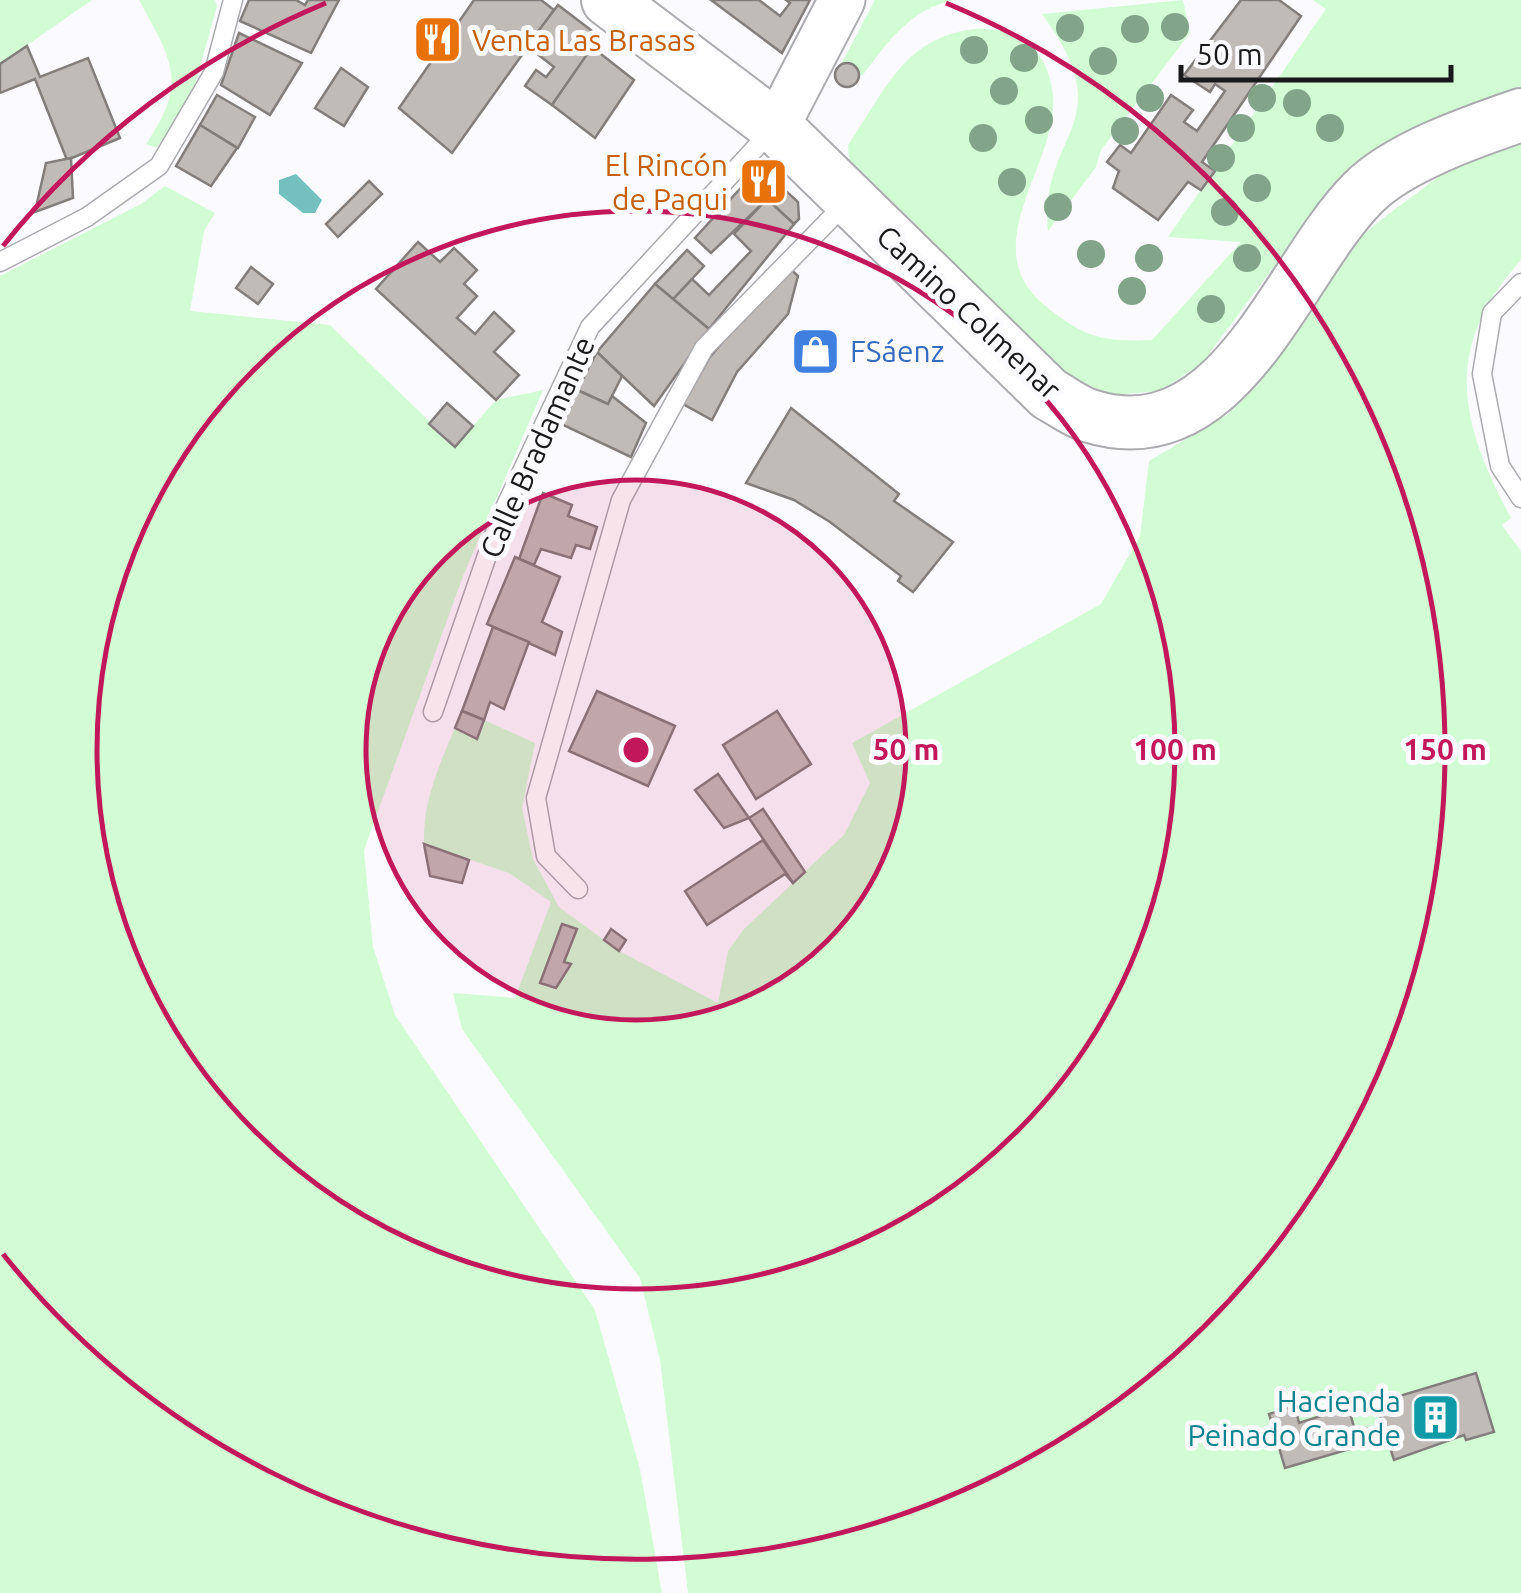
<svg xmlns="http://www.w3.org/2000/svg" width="1521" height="1593" font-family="Ubuntu,sans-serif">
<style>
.green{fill:#d1fcd4}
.water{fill:#74c0bf}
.building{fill:#c1bbb8;stroke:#837e7b;stroke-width:2.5}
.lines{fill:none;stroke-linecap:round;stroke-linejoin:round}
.service-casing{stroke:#ababb0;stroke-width:21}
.tertiary-casing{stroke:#ababb0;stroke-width:49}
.secondary-casing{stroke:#ababb0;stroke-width:56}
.service{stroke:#fff;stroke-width:18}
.tertiary{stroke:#fff;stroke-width:45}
.secondary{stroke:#fff;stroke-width:52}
.tree{fill:#82a58a}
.ring{fill:none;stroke:#c2185b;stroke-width:5}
.labels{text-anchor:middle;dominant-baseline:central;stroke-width:10;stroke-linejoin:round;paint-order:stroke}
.food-label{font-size:30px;fill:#c56008;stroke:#fbfbff;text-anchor:start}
.street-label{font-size:30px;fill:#19191b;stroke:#fbfbff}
.shop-label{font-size:30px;fill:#366cbe;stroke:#fbfbff;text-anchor:start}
.culture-label{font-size:30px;fill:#0d838f;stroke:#fbfbff;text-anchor:end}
.centre{fill:#c2185b;stroke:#fbfbff;stroke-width:5}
.ring-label{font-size:30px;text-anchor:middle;font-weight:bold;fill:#c2185b;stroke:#fbfbff;stroke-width:10;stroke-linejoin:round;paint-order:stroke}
</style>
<rect width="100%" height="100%" fill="#fbfbff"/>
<g class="green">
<path d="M0,0H92L0,64Z"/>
<path d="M139,0H215L217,6L193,92L157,148L146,144C189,82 172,61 139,0Z"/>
<path d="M875,0H954C910,9 887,43 862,76L848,62L841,64Z"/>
<path d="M1183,0L1190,33L1101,150L1096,167L1048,231C1039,130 1124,126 1042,14Z"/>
<path d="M1313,0H1521V96L1324,200L1202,363L1160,391L1110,395L1057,371L850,175L848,145C869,115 891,69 922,48C975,13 1047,24 1053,96C1059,165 970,248 1048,308C1086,338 1103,342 1152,340L1241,242L1168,237L1326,9Z"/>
<path d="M1521,140V260C1442,348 1459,421 1511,518L1502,525L1521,551V1593H688L660,1360L640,1278L462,1029L453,993L515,998L551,902L509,873L424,844C423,801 438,768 455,728L477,739L484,720L535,743L522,808L533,859L559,907L619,951L718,1003L728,951L744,929L844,835L870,783L852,743L1101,604L1140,536L1149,461L1227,415L1282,353L1333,262L1378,222L1449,169Z"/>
<path d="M165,186L215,213L204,231L190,311L330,325L455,446L496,400L543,390L463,576L364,850L373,947L395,1015L595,1310L640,1469L662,1593H0V276L141,204Z"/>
</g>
<path class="water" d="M296,174L322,200L315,213H303L279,194V180Z"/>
<g class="building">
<path d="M249,0H296L305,5L308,0H339L311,53L240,21Z"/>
<path d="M474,0H541L554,10L452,153L399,108Z"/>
<path d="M711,0H759L780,16L790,3L786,0H810L782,53Z"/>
<path d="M1241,0H1279L1301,16L1202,162L1215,171L1201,190L1188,182L1158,220L1113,188L1119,171L1107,162L1120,145L1131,153L1171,95L1193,110L1184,122L1197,131L1225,91L1215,84L1210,92L1184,75Z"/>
<path d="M558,5L600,37L552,105L525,86L536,70L546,77L554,67L527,46Z"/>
<path d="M239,33L302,63L270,115L221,85Z"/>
<path d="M27,46L40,77L88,58L120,138L67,160L35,79L0,93V64Z"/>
<path d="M592,47L634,80L595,138L552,105Z"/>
<circle cx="847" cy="75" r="12"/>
<path d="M341,68L368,87L344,126L315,108Z"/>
<path d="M217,95L255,117L238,148L200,125Z"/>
<path d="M200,125L237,148L211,186L176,166Z"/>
<path d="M71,158L73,198L35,212L46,163Z"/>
<path d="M760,167L798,202L799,219L794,224L767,199L711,253L695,238Z"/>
<path d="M369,181L382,194L338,237L326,224Z"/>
<path d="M767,199L794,224L709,329L673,299L692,279L709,295L751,251L734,234Z"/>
<path d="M418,242L440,262L454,248L477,270L464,284L477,296L457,318L475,334L494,312L514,331L494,352L519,375L496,400L376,289Z"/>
<path d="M687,250L704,266L673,299L655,284Z"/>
<path d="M787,266L798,276L788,314L737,372L712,420L683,404L710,357Z"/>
<path d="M251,267L273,284L258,304L236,288Z"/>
<path d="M655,284L709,329L654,406L597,352Z"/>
<path d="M597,352L622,376L608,404L577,390Z"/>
<path d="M577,390L608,404L612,396L646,423L631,457L561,424Z"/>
<path d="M447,403L473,426L455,447L429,424Z"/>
<path d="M791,408L899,494L894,501L953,542L913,592L898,581L901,576L830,522L794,500L746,483Z"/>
<path d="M543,493L572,505L568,516L597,527L590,549L576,545L571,558L541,549L534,565L519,559Z"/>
<path d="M515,557L560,577L542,622L562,632L555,655L487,624Z"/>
<path d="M493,627L529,642L504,709L490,702L484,720L462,711Z"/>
<path d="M597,691L675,726L648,786L569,751Z"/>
<path d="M462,711L484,720L477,739L455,728Z"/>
<path d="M777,711L811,764L756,799L723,745Z"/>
<path d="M718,774L749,818L724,828L695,790Z"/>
<path d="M763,809L805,872L793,883L749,818Z"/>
<path d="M763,840L793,883L785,874L707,925L685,891Z"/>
<path d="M424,844L469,860L462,883L430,876Z"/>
<path d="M562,924L577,929L564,962L571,964L556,988L540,983Z"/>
<path d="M611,929L626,940L619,951L604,940Z"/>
<path d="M1476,1373L1494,1432L1466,1440L1464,1435L1394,1460L1387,1438L1285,1468L1269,1414L1295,1406L1299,1423L1348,1407L1356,1433L1383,1424L1376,1403Z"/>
</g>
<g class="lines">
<defs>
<g id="service">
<path d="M0,262L87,217L159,166L214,72L233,0"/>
<path d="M1521,283L1492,313L1482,374L1500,466L1521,498"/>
<path d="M433,712L500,518L590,327L772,130"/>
<path d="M578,889L546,856L536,798L621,500L704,348L846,203"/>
</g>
<path id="tertiary" d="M776,127L842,0"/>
<path id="secondary" d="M608,0L776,127L1049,394C1062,401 1076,412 1090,416C1231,460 1287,268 1364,192C1399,157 1474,131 1521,115"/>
</defs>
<use href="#service" class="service-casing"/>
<use href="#tertiary" class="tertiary-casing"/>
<use href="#secondary" class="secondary-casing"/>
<use href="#service" class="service"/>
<use href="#tertiary" class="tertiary"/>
<use href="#secondary" class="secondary"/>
</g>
<g class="tree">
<circle cx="1175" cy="27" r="14"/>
<circle cx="1070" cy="28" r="14"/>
<circle cx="1135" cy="29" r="14"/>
<circle cx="974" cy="50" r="14"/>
<circle cx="1024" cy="58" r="14"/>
<circle cx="1103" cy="61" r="14"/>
<circle cx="1004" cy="91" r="14"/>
<circle cx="1150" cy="98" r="14"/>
<circle cx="1262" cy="98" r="14"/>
<circle cx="1297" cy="103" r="14"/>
<circle cx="1039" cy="120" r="14"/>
<circle cx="1241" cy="128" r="14"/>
<circle cx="1330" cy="128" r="14"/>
<circle cx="1125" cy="131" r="14"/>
<circle cx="983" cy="138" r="14"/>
<circle cx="1221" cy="158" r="14"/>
<circle cx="1012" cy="182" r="14"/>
<circle cx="1257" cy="188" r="14"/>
<circle cx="1058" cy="207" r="14"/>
<circle cx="1225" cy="212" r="14"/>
<circle cx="1091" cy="254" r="14"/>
<circle cx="1149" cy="258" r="14"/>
<circle cx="1247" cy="258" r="14"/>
<circle cx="1132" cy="291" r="14"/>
<circle cx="1211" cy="309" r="14"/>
</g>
<circle cx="636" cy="750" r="270" fill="#c2185b" fill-opacity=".12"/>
<g class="ring">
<circle cx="636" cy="750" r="270"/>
<circle cx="636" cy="750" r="539"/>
<path d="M3 246A809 809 0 0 1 326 3M946 3A809 809 0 1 1 3 1254"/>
</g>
<defs>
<symbol id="restaurant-square" viewBox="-11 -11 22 22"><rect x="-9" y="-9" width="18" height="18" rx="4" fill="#e8710a" stroke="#fbfbff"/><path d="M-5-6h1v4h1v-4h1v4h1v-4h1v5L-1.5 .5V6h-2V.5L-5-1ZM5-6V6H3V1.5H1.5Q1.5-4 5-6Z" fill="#fff"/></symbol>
<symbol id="shop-square" viewBox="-11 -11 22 22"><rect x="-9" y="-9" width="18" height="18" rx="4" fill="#3f7fe0" stroke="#fbfbff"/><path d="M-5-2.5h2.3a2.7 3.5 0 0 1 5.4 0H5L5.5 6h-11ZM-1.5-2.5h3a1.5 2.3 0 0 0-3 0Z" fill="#fff"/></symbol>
<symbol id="building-square" viewBox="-11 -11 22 22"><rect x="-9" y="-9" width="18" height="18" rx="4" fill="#0f9aa8" stroke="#fbfbff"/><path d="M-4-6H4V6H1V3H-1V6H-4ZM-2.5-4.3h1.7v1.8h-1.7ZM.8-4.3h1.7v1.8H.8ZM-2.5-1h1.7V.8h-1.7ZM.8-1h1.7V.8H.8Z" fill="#fff"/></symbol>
</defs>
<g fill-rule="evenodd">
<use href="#restaurant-square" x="410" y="12" width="55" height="55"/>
<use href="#restaurant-square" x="736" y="154" width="55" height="55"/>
<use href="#shop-square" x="788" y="324" width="55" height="55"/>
<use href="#building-square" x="1408" y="1390" width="55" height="55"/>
</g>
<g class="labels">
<g class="food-label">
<text x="472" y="40">Venta Las Brasas</text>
<text x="728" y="165" text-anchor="end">El Rincón<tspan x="728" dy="34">de Paqui</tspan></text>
</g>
<g class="street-label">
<text transform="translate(969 312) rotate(43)">Camino Colmenar</text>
<text transform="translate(537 447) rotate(-66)">Calle Bradamante</text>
</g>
<g class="shop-label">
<text x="850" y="351">FSáenz</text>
</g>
<g class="culture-label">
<text x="1401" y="1401">Hacienda<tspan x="1401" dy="34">Peinado Grande</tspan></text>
</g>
</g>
<circle cx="636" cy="750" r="15" class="centre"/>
<g class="ring-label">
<text x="906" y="760">50 m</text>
<text x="1175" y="760">100 m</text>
<text x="1445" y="760">150 m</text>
</g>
<path d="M1181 65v15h270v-15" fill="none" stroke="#19191b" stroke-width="5"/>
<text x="1196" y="65" font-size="30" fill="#19191b" stroke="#fbfbff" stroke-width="8" paint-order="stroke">50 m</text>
</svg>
